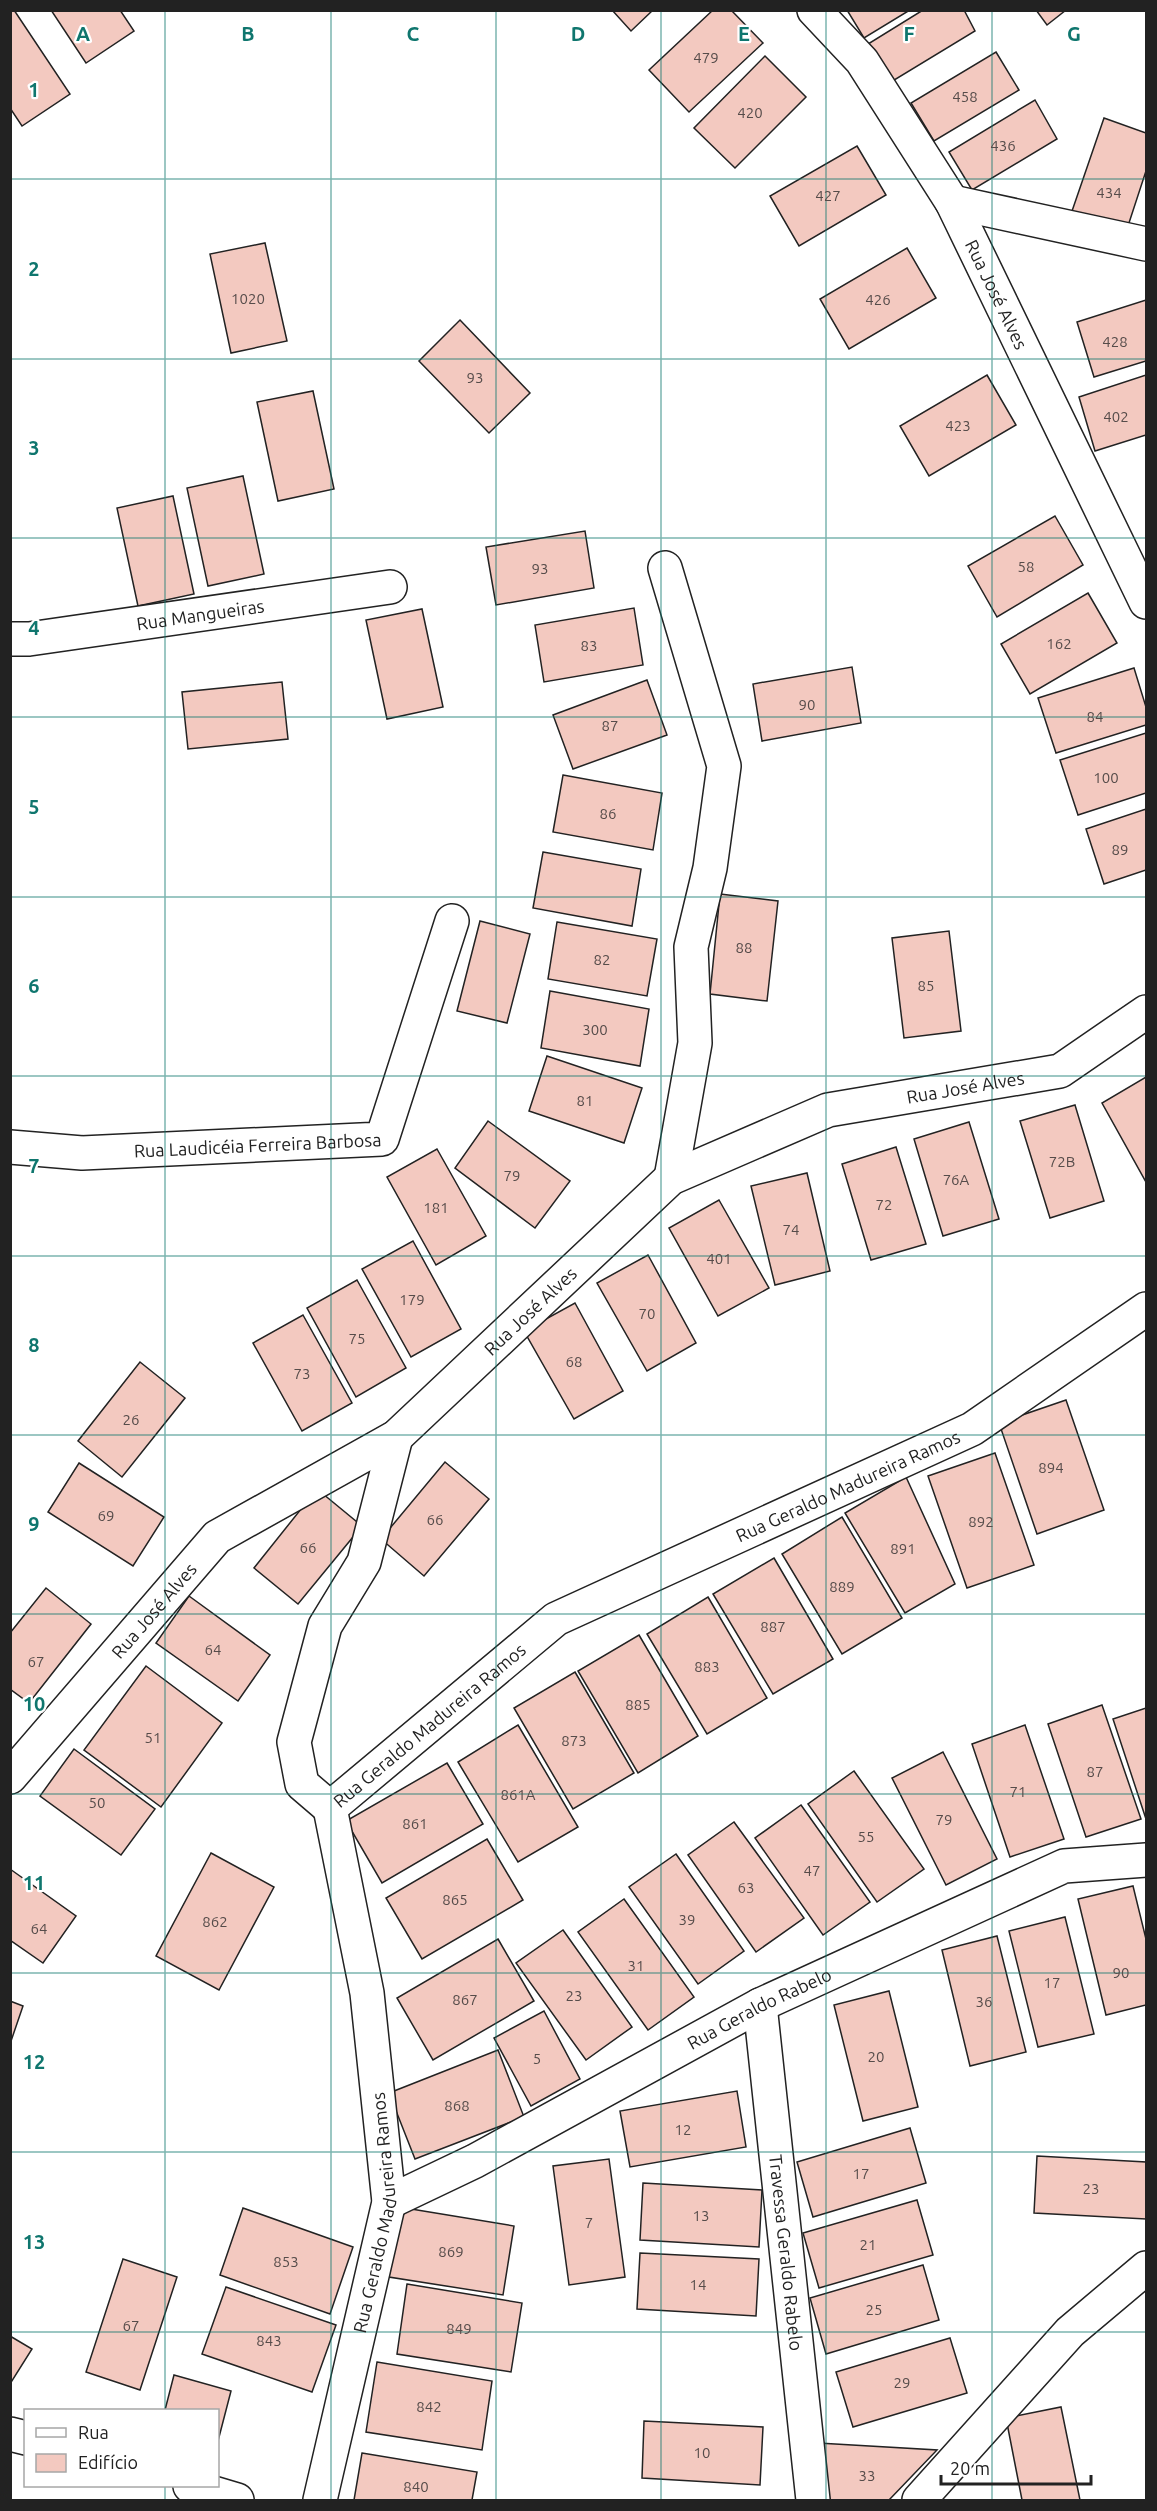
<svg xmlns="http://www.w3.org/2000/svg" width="1157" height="2511" font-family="Ubuntu,sans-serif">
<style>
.building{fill:#f3c9c0;stroke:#222;stroke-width:1.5}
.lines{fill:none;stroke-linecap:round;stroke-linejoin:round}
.minor-casing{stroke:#222;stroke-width:36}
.minor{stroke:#fff;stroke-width:33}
.grid{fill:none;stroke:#0f766e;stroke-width:1.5;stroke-opacity:0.55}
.labels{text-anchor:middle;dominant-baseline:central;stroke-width:4.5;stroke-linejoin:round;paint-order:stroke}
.number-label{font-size:15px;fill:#564c4a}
.street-label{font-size:18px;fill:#222;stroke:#fff}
.grid-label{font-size:20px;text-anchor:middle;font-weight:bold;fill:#0f766e;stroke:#fff;stroke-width:4.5;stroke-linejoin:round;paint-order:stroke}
</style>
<rect width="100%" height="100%" fill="#fff"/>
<g class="building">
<path d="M14,10L70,94L22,126L10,108V12Z"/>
<path d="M51,10H120L134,31L86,63Z"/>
<path d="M612,10H653L631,31Z"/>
<path d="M713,10H731L763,43L689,112L649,70Z"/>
<path d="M847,10H910L864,38Z"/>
<path d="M923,10H964L975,31L891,82L868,44Z"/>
<path d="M1036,10H1066L1047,25Z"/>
<path d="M996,52L1019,90L934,141L911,103Z"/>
<path d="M765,56L806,97L735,168L694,128Z"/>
<path d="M1035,100L1057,139L972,190L949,152Z"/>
<path d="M1104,118L1146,133V171L1126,232L1071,214Z"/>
<path d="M857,146L886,195L799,246L770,196Z"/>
<path d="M265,243L287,341L231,353L210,254Z"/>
<path d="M907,248L936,298L849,349L820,299Z"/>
<path d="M1146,300V361L1094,377L1077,322Z"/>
<path d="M460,320L530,393L489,433L419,361Z"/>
<path d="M987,375L1016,425L929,476L900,426Z"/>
<path d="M1146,375V435L1095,451L1079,397Z"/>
<path d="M313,391L334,489L278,501L257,402Z"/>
<path d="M243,476L264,574L208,586L187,488Z"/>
<path d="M173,496L194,594L138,606L117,508Z"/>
<path d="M1055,516L1083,565L997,617L968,566Z"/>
<path d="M585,531L594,588L496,605L486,547Z"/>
<path d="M1088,593L1117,643L1030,694L1001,644Z"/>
<path d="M634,608L643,665L544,682L535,625Z"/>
<path d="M422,609L443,707L387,719L366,620Z"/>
<path d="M852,667L861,723L762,741L753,684Z"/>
<path d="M1134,668L1146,707V725L1056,753L1038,698Z"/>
<path d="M647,680L667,735L573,769L553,715Z"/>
<path d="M282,682L288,739L188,749L182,692Z"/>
<path d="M1146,733V793L1078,815L1060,760Z"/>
<path d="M563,775L662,793L653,850L553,832Z"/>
<path d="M1146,809V870L1104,884L1086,829Z"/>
<path d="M543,852L641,869L632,926L533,908Z"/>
<path d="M720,894L778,901L767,1001L710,994Z"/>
<path d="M480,921L530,934L507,1023L457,1011Z"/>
<path d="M557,922L657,939L647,996L548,979Z"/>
<path d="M949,931L961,1031L904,1038L892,938Z"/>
<path d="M550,991L649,1009L640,1066L541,1048Z"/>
<path d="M547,1056L642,1088L624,1143L529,1111Z"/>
<path d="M1146,1077V1182L1102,1103Z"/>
<path d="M1075,1105L1104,1201L1050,1218L1020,1121Z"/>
<path d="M488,1121L570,1181L535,1228L455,1168Z"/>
<path d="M969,1122L999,1219L943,1236L914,1139Z"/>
<path d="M896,1147L926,1244L871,1260L842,1164Z"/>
<path d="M437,1149L486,1236L436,1265L387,1177Z"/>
<path d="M807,1173L830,1271L775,1285L751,1186Z"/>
<path d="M719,1200L769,1288L718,1316L669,1228Z"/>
<path d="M413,1241L461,1329L411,1357L362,1269Z"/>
<path d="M648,1255L696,1343L647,1371L597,1283Z"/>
<path d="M357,1280L406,1368L356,1397L307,1308Z"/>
<path d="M575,1303L623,1391L574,1419L524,1331Z"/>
<path d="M303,1315L352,1403L302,1431L253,1343Z"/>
<path d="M140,1362L185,1398L122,1477L78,1441Z"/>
<path d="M1066,1400L1104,1510L1037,1534L999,1423Z"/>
<path d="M995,1453L1034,1565L967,1588L928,1476Z"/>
<path d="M445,1462L489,1499L424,1576L381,1539Z"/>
<path d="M79,1463L164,1517L133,1566L48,1512Z"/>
<path d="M906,1477L955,1584L905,1613L845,1513Z"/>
<path d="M317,1489L362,1526L298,1604L254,1568Z"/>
<path d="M842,1517L902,1618L842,1654L782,1554Z"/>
<path d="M774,1558L833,1659L773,1694L713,1594Z"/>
<path d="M46,1588L91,1624L29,1703L10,1689V1633Z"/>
<path d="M189,1596L270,1655L238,1701L156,1643Z"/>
<path d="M708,1597L767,1698L707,1734L647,1634Z"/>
<path d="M639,1635L698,1736L638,1773L578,1671Z"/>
<path d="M146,1666L222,1723L161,1807L84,1750Z"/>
<path d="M575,1672L634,1773L573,1809L514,1708Z"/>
<path d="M1102,1705L1141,1819L1086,1837L1048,1724Z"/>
<path d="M1146,1708V1819L1113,1719Z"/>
<path d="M518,1725L578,1827L518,1862L458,1762Z"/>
<path d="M1025,1725L1064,1839L1010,1857L972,1744Z"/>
<path d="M74,1749L155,1809L121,1855L40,1796Z"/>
<path d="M943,1752L997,1859L946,1885L892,1778Z"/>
<path d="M447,1763L483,1824L382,1883L346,1821Z"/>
<path d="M854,1771L924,1869L877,1902L808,1804Z"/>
<path d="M801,1805L870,1902L823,1935L755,1838Z"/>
<path d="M734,1822L804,1918L756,1952L688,1855Z"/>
<path d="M487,1839L523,1900L422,1959L386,1898Z"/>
<path d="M211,1853L274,1887L219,1990L156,1956Z"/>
<path d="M676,1854L744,1951L698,1984L629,1887Z"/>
<path d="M10,1869L76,1916L43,1963L10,1940Z"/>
<path d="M1133,1886L1146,1939V2005L1106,2015L1078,1899Z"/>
<path d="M624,1899L694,1997L648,2030L578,1932Z"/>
<path d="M1065,1917L1094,2034L1038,2047L1009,1931Z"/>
<path d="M563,1930L632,2027L586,2060L516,1963Z"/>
<path d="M997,1936L1026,2052L970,2066L942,1950Z"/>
<path d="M498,1939L534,2001L433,2060L397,1998Z"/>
<path d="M889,1991L918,2107L863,2121L834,2005Z"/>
<path d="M10,2001L23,2006L10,2044Z"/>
<path d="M544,2011L580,2079L531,2106L494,2038Z"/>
<path d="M498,2050L524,2117L415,2159L389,2093Z"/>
<path d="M737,2091L746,2147L630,2167L620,2111Z"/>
<path d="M910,2128L926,2183L813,2217L797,2162Z"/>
<path d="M1037,2156L1146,2162V2219L1034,2213Z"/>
<path d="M609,2159L625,2277L569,2285L553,2166Z"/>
<path d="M643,2183L762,2190L759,2247L640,2240Z"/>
<path d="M917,2200L933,2255L819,2288L803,2233Z"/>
<path d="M399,2207L514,2226L503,2295L389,2277Z"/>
<path d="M243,2208L353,2247L330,2314L220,2275Z"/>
<path d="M640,2253L759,2259L756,2316L637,2309Z"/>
<path d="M123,2259L177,2277L140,2390L86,2372Z"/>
<path d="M923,2265L939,2320L826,2354L810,2298Z"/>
<path d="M407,2284L522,2303L511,2372L397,2354Z"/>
<path d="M226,2287L336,2325L312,2392L202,2354Z"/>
<path d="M10,2336L32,2349L10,2384Z"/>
<path d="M950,2338L967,2393L853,2427L836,2372Z"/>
<path d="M377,2362L492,2381L482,2450L366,2432Z"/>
<path d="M174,2375L231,2391L218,2441V2410H165Z"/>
<path d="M1061,2407L1080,2500H1022L1006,2418Z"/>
<path d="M644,2421L763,2427L760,2485L642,2478Z"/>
<path d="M818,2443L937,2450L889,2500H825Z"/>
<path d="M362,2453L477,2472L472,2500H354Z"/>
</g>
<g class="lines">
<defs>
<g id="minor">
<path id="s1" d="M814,10L862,61L952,202L1146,602"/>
<path d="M952,202L1146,244"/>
<path d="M665,568L724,766L710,868L691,947L695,1043L671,1178"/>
<path id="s2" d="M10,639H29L390,587"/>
<path id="s3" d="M10,1147L82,1153L382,1139L452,921"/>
<path id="s4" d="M10,1777L217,1537L396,1437L671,1178L828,1110L1060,1071L1146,1012"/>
<path d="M330,1808L302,1784L294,1742L325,1626L364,1562L396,1437"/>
<path id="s5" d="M760,2005L813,2500"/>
<path id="s6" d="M389,2202L475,2161L760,2005L1064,1866L1146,1860"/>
<path d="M10,2434L26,2438"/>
<path d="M190,2486L237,2500"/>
<path id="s7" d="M320,2500L389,2202L367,1993L330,1808L556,1619L972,1429L1146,1309"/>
<path d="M919,2500L1070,2332L1146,2268"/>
</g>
</defs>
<use href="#minor" class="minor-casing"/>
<use href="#minor" class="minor"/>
</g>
<path class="grid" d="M165,10V2410M331,10V2500M496,10V2500M661,10V2500M826,10V2500M992,10V2500M10,179H1146M10,359H1146M10,538H1146M10,717H1146M10,897H1146M10,1076H1146M10,1256H1146M10,1435H1146M10,1614H1146M10,1794H1146M10,1973H1146M10,2152H1146M10,2332H1146M165,2486V2500"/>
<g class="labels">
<g class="number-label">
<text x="706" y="57">479</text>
<text x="965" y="96">458</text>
<text x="750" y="112">420</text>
<text x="1003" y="145">436</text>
<text x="1109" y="192">434</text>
<text x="828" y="195">427</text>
<text x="248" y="298">1020</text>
<text x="878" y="299">426</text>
<text x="1115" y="341">428</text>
<text x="475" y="377">93</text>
<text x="1116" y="416">402</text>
<text x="958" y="425">423</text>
<text x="1026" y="566">58</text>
<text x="540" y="568">93</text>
<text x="1059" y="643">162</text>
<text x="589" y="645">83</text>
<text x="807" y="704">90</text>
<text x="1095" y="716">84</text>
<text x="610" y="725">87</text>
<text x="1106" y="777">100</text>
<text x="608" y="813">86</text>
<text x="1120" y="849">89</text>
<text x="744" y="947">88</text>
<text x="602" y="959">82</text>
<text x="926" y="985">85</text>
<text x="595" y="1029">300</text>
<text x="585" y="1100">81</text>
<text x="1062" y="1161">72B</text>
<text x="512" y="1175">79</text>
<text x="956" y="1179">76A</text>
<text x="884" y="1204">72</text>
<text x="436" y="1207">181</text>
<text x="791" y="1229">74</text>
<text x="719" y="1258">401</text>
<text x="412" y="1299">179</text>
<text x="647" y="1313">70</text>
<text x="357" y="1338">75</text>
<text x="574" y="1361">68</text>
<text x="302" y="1373">73</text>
<text x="131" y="1419">26</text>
<text x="1051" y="1467">894</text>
<text x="106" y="1515">69</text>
<text x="435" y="1519">66</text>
<text x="981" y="1521">892</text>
<text x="308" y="1547">66</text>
<text x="903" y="1548">891</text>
<text x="842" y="1586">889</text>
<text x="773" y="1626">887</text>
<text x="213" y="1649">64</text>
<text x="36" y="1661">67</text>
<text x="707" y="1666">883</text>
<text x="638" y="1704">885</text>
<text x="153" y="1737">51</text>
<text x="574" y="1740">873</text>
<text x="1095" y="1771">87</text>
<text x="1018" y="1791">71</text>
<text x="518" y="1794">861A</text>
<text x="97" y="1802">50</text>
<text x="944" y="1819">79</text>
<text x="415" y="1823">861</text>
<text x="866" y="1836">55</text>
<text x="812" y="1870">47</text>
<text x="746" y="1887">63</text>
<text x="455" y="1899">865</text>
<text x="687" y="1919">39</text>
<text x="215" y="1921">862</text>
<text x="39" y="1928">64</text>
<text x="636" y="1965">31</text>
<text x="1121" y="1972">90</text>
<text x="1052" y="1982">17</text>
<text x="574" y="1995">23</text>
<text x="465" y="1999">867</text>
<text x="984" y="2001">36</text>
<text x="876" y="2056">20</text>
<text x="537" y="2058">5</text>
<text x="457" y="2105">868</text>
<text x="683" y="2129">12</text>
<text x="861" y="2173">17</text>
<text x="1091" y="2188">23</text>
<text x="701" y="2215">13</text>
<text x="589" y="2222">7</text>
<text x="868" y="2244">21</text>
<text x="451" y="2251">869</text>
<text x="286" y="2261">853</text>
<text x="698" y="2284">14</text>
<text x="874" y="2309">25</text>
<text x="131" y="2325">67</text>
<text x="459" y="2328">849</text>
<text x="269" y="2340">843</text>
<text x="902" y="2382">29</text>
<text x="429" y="2406">842</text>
<text x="702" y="2452">10</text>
<text x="867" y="2475">33</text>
<text x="416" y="2486">840</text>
</g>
<g class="street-label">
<text stroke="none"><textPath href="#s1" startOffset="340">Rua José Alves</textPath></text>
<text stroke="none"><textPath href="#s2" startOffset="192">Rua Mangueiras</textPath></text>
<text stroke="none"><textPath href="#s4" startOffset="1210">Rua José Alves</textPath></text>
<text stroke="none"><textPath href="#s3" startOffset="248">Rua Laudicéia Ferreira Barbosa</textPath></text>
<text stroke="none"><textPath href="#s4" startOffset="706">Rua José Alves</textPath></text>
<text stroke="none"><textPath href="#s7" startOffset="1320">Rua Geraldo Madureira Ramos</textPath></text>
<text stroke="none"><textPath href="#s4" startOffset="220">Rua José Alves</textPath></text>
<text stroke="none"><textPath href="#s7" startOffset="834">Rua Geraldo Madureira Ramos</textPath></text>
<text stroke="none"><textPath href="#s6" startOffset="418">Rua Geraldo Rabelo</textPath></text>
<text stroke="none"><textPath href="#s7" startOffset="294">Rua Geraldo Madureira Ramos</textPath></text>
<text stroke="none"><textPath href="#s5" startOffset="249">Travessa Geraldo Rabelo</textPath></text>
</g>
</g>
<g class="grid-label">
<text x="83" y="41">A</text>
<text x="248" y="41">B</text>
<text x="413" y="41">C</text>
<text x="578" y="41">D</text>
<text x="744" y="41">E</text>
<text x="909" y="41">F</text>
<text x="1074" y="41">G</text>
<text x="34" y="97">1</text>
<text x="34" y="276">2</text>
<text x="34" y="455">3</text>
<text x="34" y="635">4</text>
<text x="34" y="814">5</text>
<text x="34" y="993">6</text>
<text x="34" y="1173">7</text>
<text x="34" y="1352">8</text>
<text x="34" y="1531">9</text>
<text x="34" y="1711">10</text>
<text x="34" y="1890">11</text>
<text x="34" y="2069">12</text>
<text x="34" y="2249">13</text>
</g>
<rect width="1157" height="2511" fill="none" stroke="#222222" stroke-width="24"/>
<rect x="24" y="2409" width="195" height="78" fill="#ffffff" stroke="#a7a7a7" stroke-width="1.5"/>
<rect x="36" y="2428" width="30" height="9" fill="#ffffff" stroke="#a7a7a7" stroke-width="1.5"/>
<text x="78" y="2439" font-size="18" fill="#222222">Rua</text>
<rect x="36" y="2454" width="30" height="18" fill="#f3c9c0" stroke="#a7a7a7" stroke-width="1.5"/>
<text x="78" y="2469" font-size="18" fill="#222222">Edifício</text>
<path d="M941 2475v9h150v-9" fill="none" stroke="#222222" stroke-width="3"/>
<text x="950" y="2475" font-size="18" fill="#222222" stroke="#ffffff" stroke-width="4.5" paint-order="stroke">20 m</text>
</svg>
